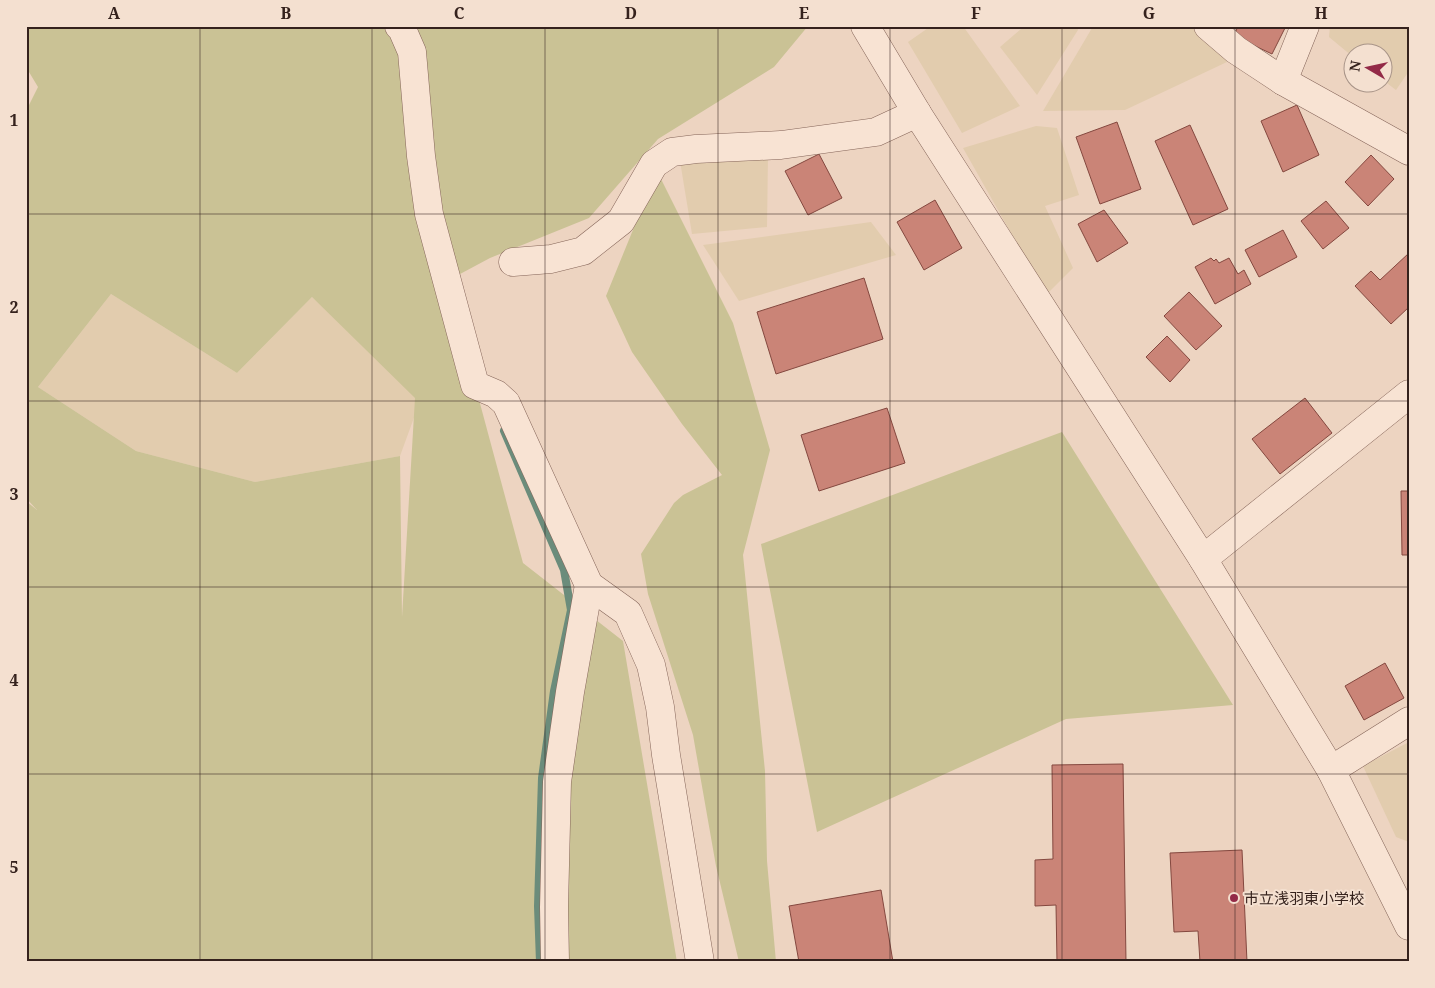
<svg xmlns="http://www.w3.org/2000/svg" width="1435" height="988" font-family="'Noto Serif','Noto Sans JP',serif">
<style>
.farmland{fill:#e2ccae}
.green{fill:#cac295;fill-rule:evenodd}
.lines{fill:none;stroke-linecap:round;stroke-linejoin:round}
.stream{stroke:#6b8c7b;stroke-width:8}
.building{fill:#ca8477;stroke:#84483f}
.minor-casing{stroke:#856559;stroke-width:29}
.minor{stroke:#f8e3d3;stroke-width:28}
.grid{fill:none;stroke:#35221d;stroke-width:1;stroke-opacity:0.55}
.poi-dot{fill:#932a47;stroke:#f4e0d0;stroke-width:2}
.labels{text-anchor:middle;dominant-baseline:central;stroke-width:4;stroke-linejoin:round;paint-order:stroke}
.poi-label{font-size:15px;fill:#35221d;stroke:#f4e0d0;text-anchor:start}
.neatline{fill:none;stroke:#35221d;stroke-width:2}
.grid-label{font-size:16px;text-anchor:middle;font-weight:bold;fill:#35221d}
</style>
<rect width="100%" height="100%" fill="#edd4c1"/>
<g class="farmland">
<path d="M931,26H963L1020,106L962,133L908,42Z"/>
<path d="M1020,26H1077L1078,30L1037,95L1000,47L1021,29Z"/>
<path d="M1091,26H1201L1227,62L1125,110L1043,111L1092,28Z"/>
<path d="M1330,26H1409V71L1396,90L1383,80L1382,52H1352V56L1329,37Z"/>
<path d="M1036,126L1057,128L1079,195L1045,206L1073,268L1046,295L963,148Z"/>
<path d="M768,156L767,227L692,234L680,161Z"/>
<path d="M871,222L896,255L739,301L703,245Z"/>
<path d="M111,294L237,373L312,297L423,393L400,456L255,482L136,451L38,387Z"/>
<path d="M1409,742V842L1396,837L1363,766Z"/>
</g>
<g class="green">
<path d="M26,26H808L774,67L658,139L589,218L490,258L447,281L523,563L623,641L677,962H26V501L37,510L26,498V111L38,87L26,67ZM111,294L237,373L312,297L415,398L402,617L400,456L255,482L136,451L38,387Z"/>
<path d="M657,171L733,323L770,450L743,555L765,771L767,861L776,962H739L716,866L693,735L648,594L641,554L674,503L683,495L722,475L682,424L632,352L606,296Z"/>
<path d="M1062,432L1233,705L1066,719L817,832L761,544Z"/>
</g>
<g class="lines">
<path class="stream" d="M504,431L564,570L571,610L554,691L542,778L538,906L540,962"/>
</g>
<g class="building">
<path d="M1238,26H1286L1272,54L1234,36Z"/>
<path d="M1297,105L1319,155L1283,172L1261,121Z"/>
<path d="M1117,122L1141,189L1100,204L1076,137Z"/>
<path d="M1190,125L1228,209L1193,225L1155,141Z"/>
<path d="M819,154L842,198L808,215L785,171Z"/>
<path d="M1371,155L1394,179L1368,206L1345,182Z"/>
<path d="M935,200L962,248L924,270L897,222Z"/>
<path d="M1326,201L1349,228L1323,249L1301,221Z"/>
<path d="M1104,210L1128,243L1097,262L1078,224Z"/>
<path d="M1283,230L1297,257L1259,277L1245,250Z"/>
<path d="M1409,253V307L1391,324L1355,286L1371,271L1380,280Z"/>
<path d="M1211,258L1214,261L1216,259L1219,263L1229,258L1238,274L1244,270L1251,284L1215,304L1195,267Z"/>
<path d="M864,278L883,339L776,374L757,312Z"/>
<path d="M1189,292L1222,326L1196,350L1164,316Z"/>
<path d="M1167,336L1190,360L1170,382L1146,357Z"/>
<path d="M1305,398L1332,433L1280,474L1252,439Z"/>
<path d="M887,408L905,463L819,491L801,435Z"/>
<path d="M1401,491H1409V555H1402Z"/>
<path d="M1385,663L1404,698L1364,720L1345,686Z"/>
<path d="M1123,764L1126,962H1057L1056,905L1035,906V860L1053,859L1052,765Z"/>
<path d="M1242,850L1247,962H1200L1198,931L1174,932L1170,853Z"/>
<path d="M881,890L893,962H799L789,906Z"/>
</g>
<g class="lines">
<defs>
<g id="minor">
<path d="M399,26L402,29L412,52L421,156L429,214L475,385L496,394L506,403L589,585L628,613L651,665L660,707L666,755L700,962"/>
<path d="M865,26L917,113L1203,559L1331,770L1409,926"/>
<path d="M1208,26L1236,50L1283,81L1409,151"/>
<path d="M1283,81L1305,26"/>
<path d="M513,262L551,259L583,251L621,221L654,164L672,152L696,149L781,145L876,132L917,113"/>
<path d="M1203,559L1409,394"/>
<path d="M1331,770L1409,721"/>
<path d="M555,962L554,907L557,782L570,692L589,585"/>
</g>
</defs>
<use href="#minor" class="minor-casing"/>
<use href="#minor" class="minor"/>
</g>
<path class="grid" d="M200,26V962M372,26V962M545,26V962M718,26V962M890,26V962M1062,26V962M1235,26V962M26,214H1409M26,401H1409M26,587H1409M26,774H1409"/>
<circle class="poi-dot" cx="1234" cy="898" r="5"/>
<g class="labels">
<g class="poi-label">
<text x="1244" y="898">市立浅羽東小学校</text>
</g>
</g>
<rect width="1435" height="988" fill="none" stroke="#f4e0d0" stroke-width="55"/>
<g transform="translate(1368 68) rotate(279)"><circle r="24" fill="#f4e0d0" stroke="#a89488"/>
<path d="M0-4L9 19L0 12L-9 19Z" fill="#932a47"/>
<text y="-8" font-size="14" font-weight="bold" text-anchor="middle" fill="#35221d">N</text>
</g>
<rect x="28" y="28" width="1380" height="932" class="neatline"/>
<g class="grid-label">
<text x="114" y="19">A</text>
<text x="286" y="19">B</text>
<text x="459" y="19">C</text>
<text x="631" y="19">D</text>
<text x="804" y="19">E</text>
<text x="976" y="19">F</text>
<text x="1149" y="19">G</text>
<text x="1321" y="19">H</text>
<text x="14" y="126">1</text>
<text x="14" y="313">2</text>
<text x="14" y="500">3</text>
<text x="14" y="686">4</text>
<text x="14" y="873">5</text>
</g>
</svg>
